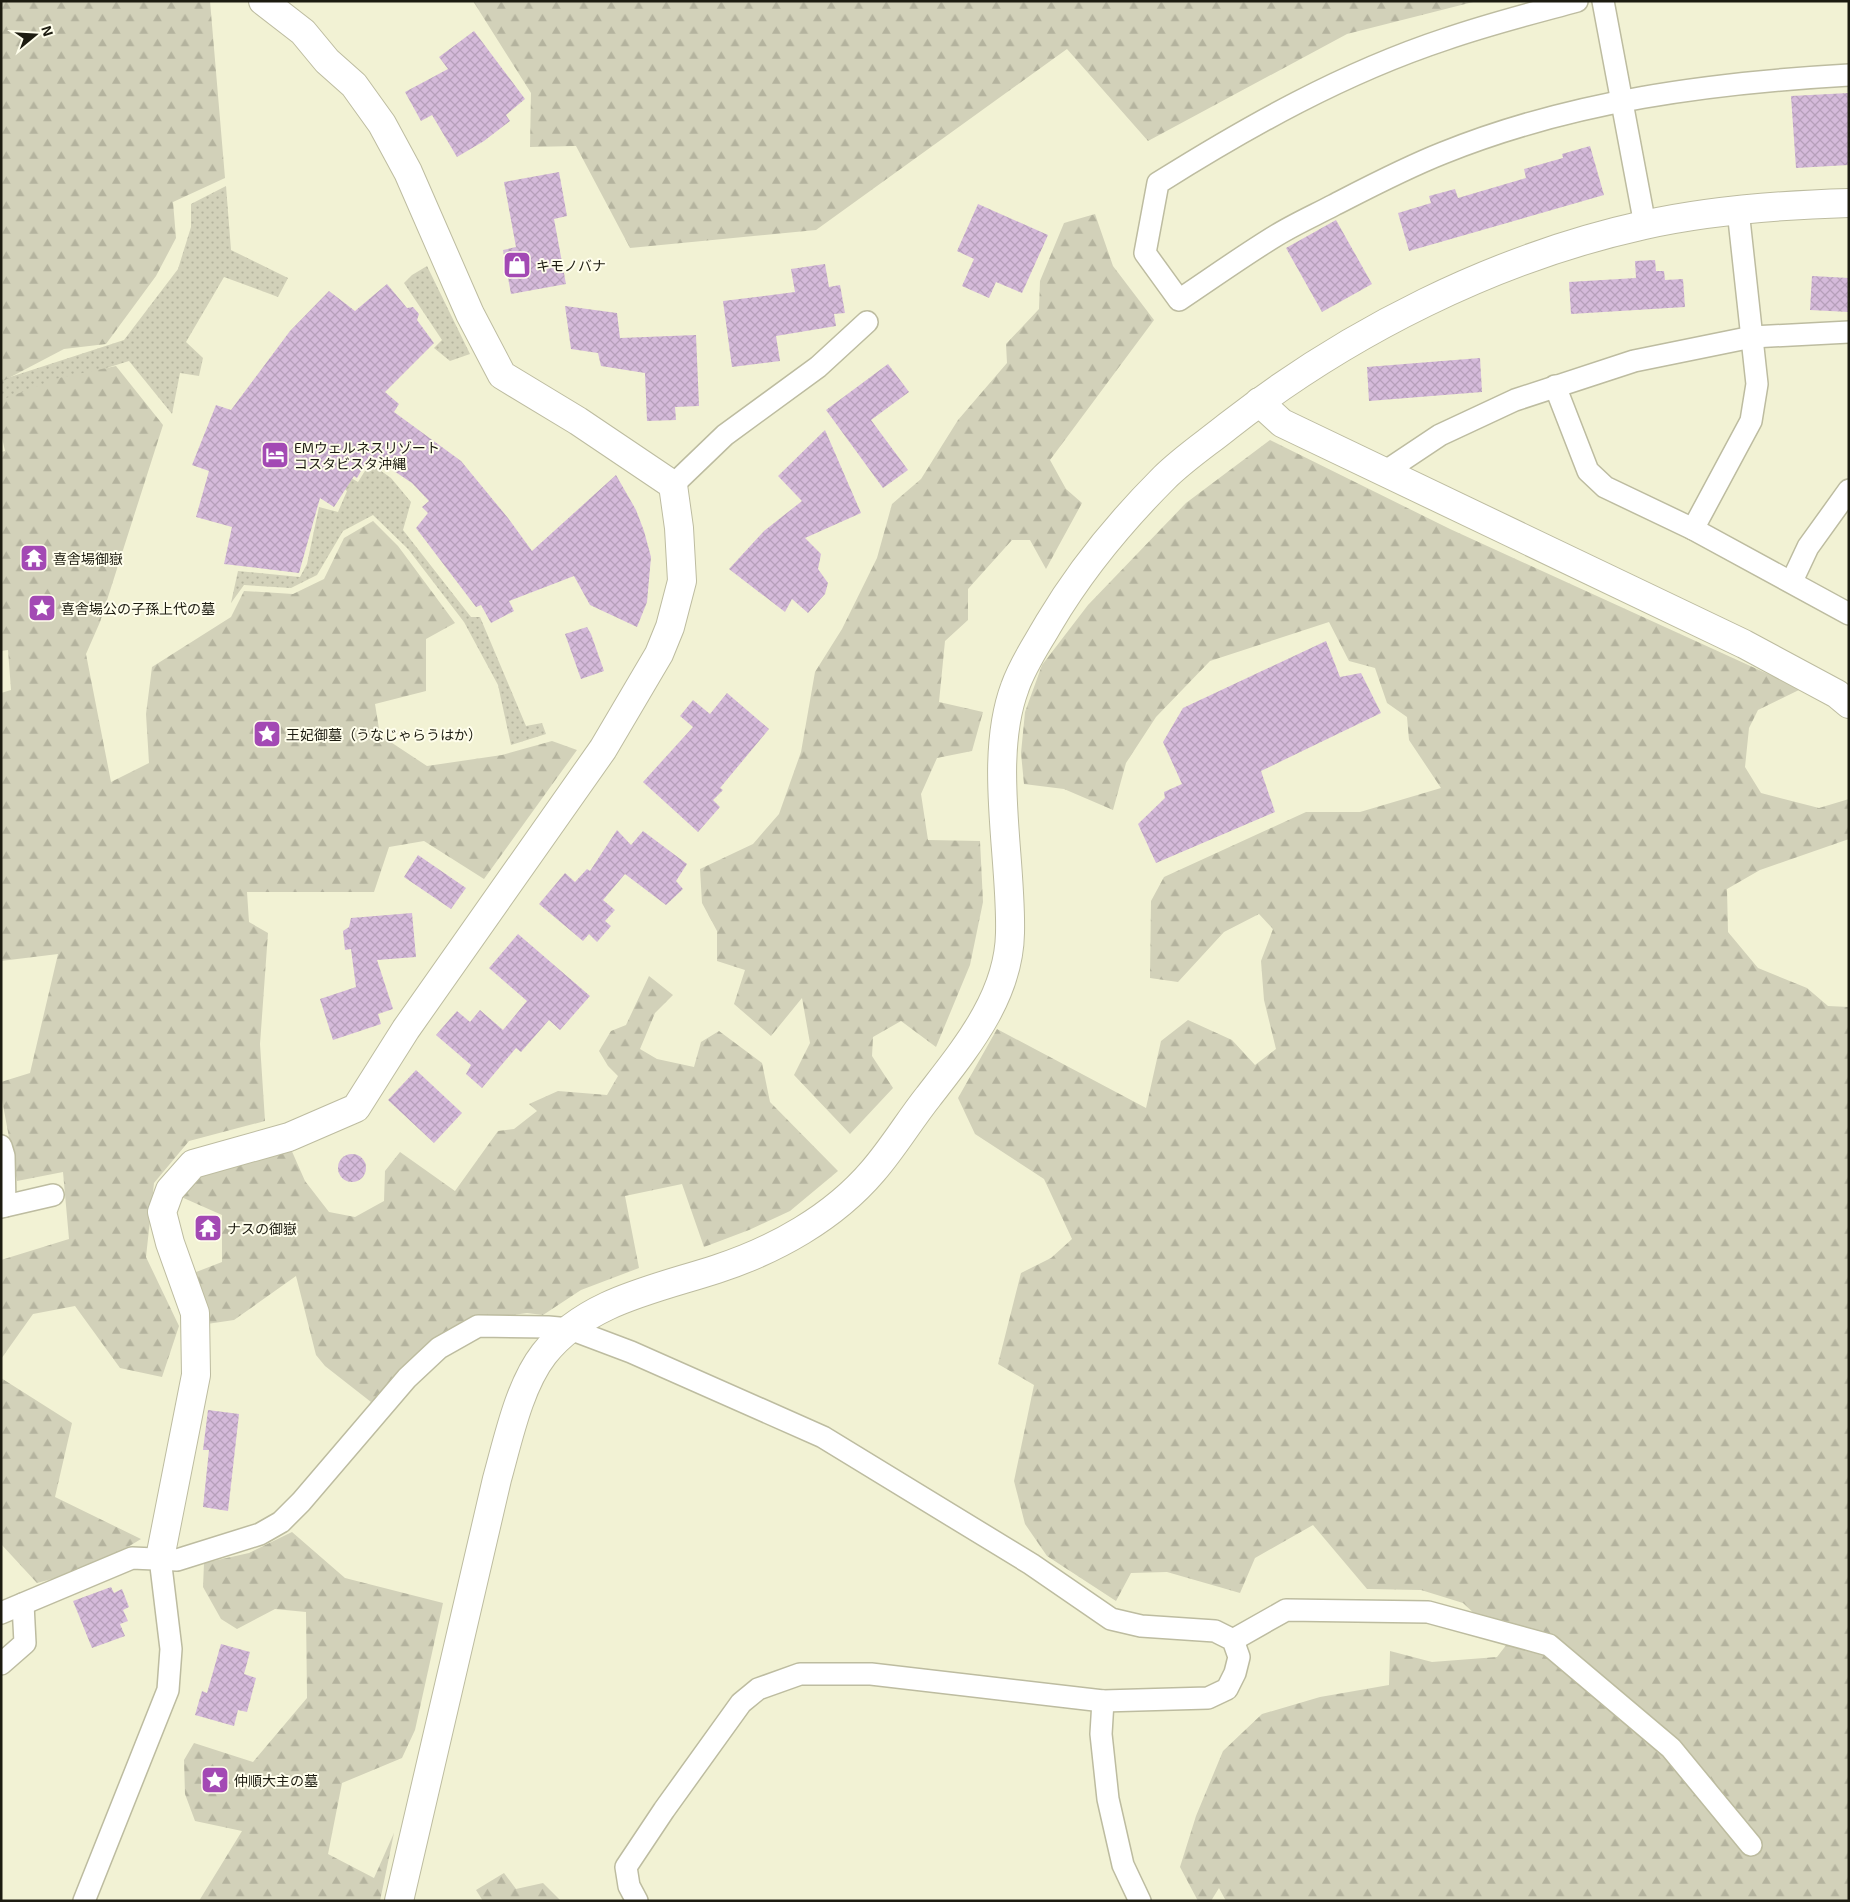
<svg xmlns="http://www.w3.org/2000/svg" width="1850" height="1902" font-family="'Exo 2','Noto Sans JP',sans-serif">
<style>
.grass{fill:url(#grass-dots)}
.forest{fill:url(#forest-firs)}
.building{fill:url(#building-cross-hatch)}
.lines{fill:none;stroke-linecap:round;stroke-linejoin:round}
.street-casing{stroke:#bdbca0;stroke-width:24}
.secondary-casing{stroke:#bdbca0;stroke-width:30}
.street{stroke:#fff;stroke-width:21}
.secondary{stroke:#fff;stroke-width:28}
.labels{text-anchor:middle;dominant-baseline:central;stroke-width:4;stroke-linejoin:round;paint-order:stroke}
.poi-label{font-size:14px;fill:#1c1b10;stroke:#fffeec;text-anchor:start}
</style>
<defs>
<pattern id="grass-dots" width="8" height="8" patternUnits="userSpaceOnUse" patternTransform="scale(1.25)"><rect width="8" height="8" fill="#d2d1b9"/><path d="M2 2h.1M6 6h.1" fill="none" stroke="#b4b39e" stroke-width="1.8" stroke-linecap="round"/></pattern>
<pattern id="forest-firs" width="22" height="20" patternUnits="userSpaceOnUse" patternTransform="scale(1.25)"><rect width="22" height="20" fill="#d2d1b9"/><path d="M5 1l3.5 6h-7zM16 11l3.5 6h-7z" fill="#b4b39e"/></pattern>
<pattern id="building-cross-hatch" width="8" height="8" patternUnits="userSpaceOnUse" patternTransform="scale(1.25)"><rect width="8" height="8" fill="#d5bada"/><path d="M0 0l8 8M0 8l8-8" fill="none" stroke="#b69fba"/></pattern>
</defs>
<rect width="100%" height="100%" fill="#f2f2d4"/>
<g class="grass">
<path d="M226,186L231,250L288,278L278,297L224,277L186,342L203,358L199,376L180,373L172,414L129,361L1,401V380L124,340L178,269L191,227V204Z"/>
<path d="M427,266L470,354L450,361L434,348L442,340L404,283L412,275Z"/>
<path d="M370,463L391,478L411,502L403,530L471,617H480L526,726L542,723L546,734L511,745L498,685L464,622L408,549L373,515L343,531L317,575L291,588L244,585L231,603L238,571L300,577L307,564L319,507L338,512L347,491L332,478L337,470L358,482Z"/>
</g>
<g class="forest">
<path d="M1,1H210L225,178L173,202L176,238L156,276L106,344L64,349L3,381Z"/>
<path d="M473,1H1477L1347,34L1148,141L1067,49L816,230L630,248L576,146L530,147L531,93Z"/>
<path d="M1095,214L1113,266L1154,320L1050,460L1066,489L1082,503L1046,569L1030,540H1012L968,589V620L945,641L939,702L983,712L972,751L937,758L921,794L928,840L980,841L983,902L970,965L936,1047L901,1021L873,1037L872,1056L893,1088L850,1134L794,1075L810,1043L802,998L771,1036L734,1004L745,970L717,961V931L702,903L700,869L753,844L779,814L801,752L815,672L842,629L877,558L892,504L921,479L958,420L1007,363L1006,344L1039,309L1040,281L1064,223Z"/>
<path d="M116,366L163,425L100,622L86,654L111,782L149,763L146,714L152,667L231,617L244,591L293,594L324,579L344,538L373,521L398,546L455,623L426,639V691L375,704L380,735L427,766L502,755L552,741L577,750L484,879L424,841L389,847L374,892H247L249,922L268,933L260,1044L265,1121L189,1141L154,1183L146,1257L179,1326L162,1377L120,1368L75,1306L33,1314L1,1359V1260L69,1239L63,1172L17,1181L1,1094V1082L30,1073L58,954L1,961V693L11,690L8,650L1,651V452L5,451L1,433V400L59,378Z"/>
<path d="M1270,440L1450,529L1801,689L1758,710L1749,728L1745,767L1761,793L1819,808L1849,799V839L1760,870L1727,889L1728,932L1758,968L1807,988L1828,1006L1849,1007V1901H1226L1219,1888L1211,1901H1198L1180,1867L1196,1816L1223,1751L1262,1714L1320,1697L1389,1685L1390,1651L1432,1662L1497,1657L1507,1644L1463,1603L1421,1590L1367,1589L1313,1525L1255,1558L1240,1593L1167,1572L1131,1573L1116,1601L1047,1556L1025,1524L1014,1481L1034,1385L998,1364L1021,1273L1051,1258L1072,1239L1044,1179L975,1134L958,1098L997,1029L1146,1108L1161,1041L1188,1020L1232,1040L1255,1065L1276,1049L1264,1000L1261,961L1273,929L1259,914L1224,932L1178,982L1150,978L1151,901L1164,877L1306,812H1360L1441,788L1409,740L1407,717L1387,703L1375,668L1349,661L1329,622L1210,661L1156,717L1126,763L1113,810L1064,789L1024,784L1021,753L1025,712L1042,665L1088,605L1186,503Z"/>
<path d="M649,976L673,995L655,1013L640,1049L657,1059L694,1067L701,1042L719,1031L762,1063L770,1102L838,1171L790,1211L749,1230L704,1247L682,1184L625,1196L639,1268L581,1290L543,1315L527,1313L472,1321L426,1346L371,1402L325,1366L316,1355L296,1276L234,1320L207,1324L191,1274L222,1262V1215L179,1196L191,1177L290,1147L305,1181L329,1212L355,1217L384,1201L385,1171L400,1152L455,1191L498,1131L514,1129L537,1111L529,1104L558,1091L607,1095L618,1076L608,1066L599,1051L611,1031L626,1025Z"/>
<path d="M1,1378L72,1423L55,1497L141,1539L93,1568L37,1583L1,1544Z"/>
<path d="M292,1532L345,1578L443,1603L415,1730L402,1758L342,1783L328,1854L374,1878L394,1833L380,1901H199L242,1831L195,1821L185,1794L184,1760L194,1743L253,1762L307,1698L306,1612L275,1609L237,1629L221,1619L203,1587L204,1563L249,1553Z"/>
<path d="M504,1873L516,1889L543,1883L561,1901H483L476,1890Z"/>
</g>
<g class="building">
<path d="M474,31L525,99L506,115L510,121L484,141L457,157L432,115L421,121L405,92L448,69L439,57Z"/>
<path d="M1849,93V165L1796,168L1791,96Z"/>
<path d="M1590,146L1604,195L1409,251L1398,213L1431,203L1429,196L1455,189L1458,198L1526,178L1524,169L1563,158L1562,154Z"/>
<path d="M559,172L567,216L554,219L566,284L511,294L503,250L516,247L504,182Z"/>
<path d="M978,204L1048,235L1022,293L996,282L989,298L962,286L974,259L957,251Z"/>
<path d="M1336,220L1372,284L1322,312L1286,248Z"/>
<path d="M1655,260L1656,271H1664L1665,280L1683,279L1685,307L1571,314L1569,282L1636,278L1635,261Z"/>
<path d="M825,264L829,287L840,285L845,313L834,314L836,326L776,336L780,361L732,367L723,301L795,292L791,269Z"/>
<path d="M1812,276L1849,278V312L1810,310Z"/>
<path d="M387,284L407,308L413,307L419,314L417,320L434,343L385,392L399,404L394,412L461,461L508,518L532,551L616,475L636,510L644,531L651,557L647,602L637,627L590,605L574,576L509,601L514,611L491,623L481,605L476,607L416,528L428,513L422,507L429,501L412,483L370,455L357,478L354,476L334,507L320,498L299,573L224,564L232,527L196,517L209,471L192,465L216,405L231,410L290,331L329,291L355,311Z"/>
<path d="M565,306L617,313L620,338L696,335L699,406L675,407L676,420L647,421L645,373L601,366L598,353L571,349Z"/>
<path d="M1480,358L1482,392L1369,401L1367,367Z"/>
<path d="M888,364L909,392L871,420L908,470L883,488L826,410Z"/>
<path d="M825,430L861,513L805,538L821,554L818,569L828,583L825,594L808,613L792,599L785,612L729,569L764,531L802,501L778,476Z"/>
<path d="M587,627L591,634L604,671L581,679L565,634Z"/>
<path d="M1326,641L1340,677L1361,673L1381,713L1261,771L1275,812L1156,863L1138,824L1165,798L1164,792L1182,784L1163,742L1183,708Z"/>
<path d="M727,693L769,729L720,788L723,790L713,800L720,807L698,832L643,782L693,727L680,716L693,700L710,714Z"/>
<path d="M617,830L631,845L643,831L687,864L676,881L683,889L666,905L625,874L603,900L615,910L605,921L611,926L597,942L589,934L583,941L539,904L565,873L575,882L587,869L590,871Z"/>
<path d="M418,855L466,888L451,909L404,877Z"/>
<path d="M412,913L416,957L377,960L393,1009L378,1014L381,1024L333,1040L320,999L356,987L351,949L345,950L343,931L349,927L351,918Z"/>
<path d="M518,934L590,996L560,1030L549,1020L521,1052L516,1048L482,1088L466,1074L471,1065L436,1035L457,1011L470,1022L480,1010L503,1030L527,1001L489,968Z"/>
<path d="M416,1070L462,1113L434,1143L388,1100Z"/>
<circle cx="352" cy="1168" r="14"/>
<path d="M208,1410L239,1414L228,1511L203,1507L209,1450H203Z"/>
<path d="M111,1587L114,1593L122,1589L129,1607L123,1610L128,1621L120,1624L125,1636L92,1648L73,1601Z"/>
<path d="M221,1644L250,1652L244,1674L256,1678L247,1712L238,1710L234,1726L195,1715L202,1691L207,1693Z"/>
</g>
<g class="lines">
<defs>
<g id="street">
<path d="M1577,1C1533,13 1489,24 1446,39C1343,73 1249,126 1158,183L1145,253L1179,300C1212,278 1244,255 1277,235C1295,224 1315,215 1334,205C1369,187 1405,168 1443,153C1572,101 1710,83 1849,75"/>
<path d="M1603,1L1645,225"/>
<path d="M1555,386L1588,471L1605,487L1693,529L1849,614"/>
<path d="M1383,473L1440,435L1515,400L1634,361L1752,337L1849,332"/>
<path d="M673,485L725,435L818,367L867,322"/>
<path d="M1693,529L1751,421L1757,384L1738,210"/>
<path d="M1792,581L1808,547L1849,490"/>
<path d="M1,1146L4,1156L5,1206"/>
<path d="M1,1207L53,1195"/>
<path d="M1,1613L132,1558L177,1560L260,1534L281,1522L301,1502L407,1378L439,1348L478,1326L548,1327L570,1329L631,1352L823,1437L1031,1564L1111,1619L1141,1626L1215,1631L1233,1640L1239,1657L1235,1673L1227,1689L1208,1698L1103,1701L871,1674H800L758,1689L741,1703L664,1810L626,1867L629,1886L637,1901"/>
<path d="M1233,1640L1286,1610L1428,1612L1549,1645L1671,1748L1751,1845"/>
<path d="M1,1664L25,1643L23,1604"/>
<path d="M1103,1701L1101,1734L1108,1799L1123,1865L1140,1901"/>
<path d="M84,1901L168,1690L171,1649L160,1558"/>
</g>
<g id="secondary">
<path d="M1259,402L1282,423L1744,644L1837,694L1849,704"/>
<path d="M160,1558L196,1375L195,1313L170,1243L162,1212L170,1190L193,1164L289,1137L356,1108L406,1029L603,749L659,654L670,627L682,581L679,528L673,485L578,421L502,375L470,314L408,172L382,124L354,85L327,61L303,32L263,1"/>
<path d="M399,1901L497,1479C508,1440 519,1386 544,1354C586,1301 656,1289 717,1269C775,1250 833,1218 873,1171C893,1148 909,1121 928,1097C965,1049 1009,997 1010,933C1012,858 988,759 1015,687C1023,664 1037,644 1049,623C1081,569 1120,522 1164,478C1183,459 1207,443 1228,426C1348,332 1495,258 1644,225C1711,210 1780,205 1849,203"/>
</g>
</defs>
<use href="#street" class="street-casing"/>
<use href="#secondary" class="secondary-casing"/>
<use href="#street" class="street"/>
<use href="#secondary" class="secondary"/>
</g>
<defs>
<symbol id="shop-square" viewBox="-11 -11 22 22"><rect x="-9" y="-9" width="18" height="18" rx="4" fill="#a349b4" stroke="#fffeec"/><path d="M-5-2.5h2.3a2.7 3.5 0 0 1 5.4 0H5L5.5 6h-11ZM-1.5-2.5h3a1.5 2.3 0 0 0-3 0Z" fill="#fff"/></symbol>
<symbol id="hotel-square" viewBox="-11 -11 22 22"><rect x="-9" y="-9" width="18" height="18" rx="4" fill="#a349b4" stroke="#fffeec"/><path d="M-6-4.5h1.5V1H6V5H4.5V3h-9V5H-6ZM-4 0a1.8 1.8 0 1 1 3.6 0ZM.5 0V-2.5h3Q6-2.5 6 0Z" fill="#fff"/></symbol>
<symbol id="temple-square" viewBox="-11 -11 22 22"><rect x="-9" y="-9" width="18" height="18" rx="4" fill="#a349b4" stroke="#fffeec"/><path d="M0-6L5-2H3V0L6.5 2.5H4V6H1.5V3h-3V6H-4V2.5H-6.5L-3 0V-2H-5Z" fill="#fff"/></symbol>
<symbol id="sight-square" viewBox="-11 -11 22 22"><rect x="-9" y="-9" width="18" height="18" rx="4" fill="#a349b4" stroke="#fffeec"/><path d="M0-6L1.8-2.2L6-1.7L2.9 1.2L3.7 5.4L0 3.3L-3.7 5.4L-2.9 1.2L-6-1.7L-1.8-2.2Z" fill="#fff"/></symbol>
</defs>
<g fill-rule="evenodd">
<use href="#shop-square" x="501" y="249" width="32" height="32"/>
<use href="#hotel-square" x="259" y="439" width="32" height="32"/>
<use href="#temple-square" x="18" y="542" width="32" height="32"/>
<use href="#sight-square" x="26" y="592" width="32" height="32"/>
<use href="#sight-square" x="251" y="718" width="32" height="32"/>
<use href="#temple-square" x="192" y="1212" width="32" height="32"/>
<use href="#sight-square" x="199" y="1764" width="32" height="32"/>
</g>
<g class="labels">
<g class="poi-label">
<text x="536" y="265">キモノバナ</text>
<text x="294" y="447">EMウェルネスリゾート<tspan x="294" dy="16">コスタビスタ沖縄</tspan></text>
<text x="53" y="558">喜舎場御嶽</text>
<text x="61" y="608">喜舎場公の子孫上代の墓</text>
<text x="286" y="734">王妃御墓（うなじゃらうはか）</text>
<text x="227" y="1228">ナスの御嶽</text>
<text x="234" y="1780">仲順大主の墓</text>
</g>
</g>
<rect width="1850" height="1902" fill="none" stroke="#1c1b10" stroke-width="5"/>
<g transform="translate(35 35) rotate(72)" stroke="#fffeec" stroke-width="4" paint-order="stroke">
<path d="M0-4L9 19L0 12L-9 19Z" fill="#1c1b10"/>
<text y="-8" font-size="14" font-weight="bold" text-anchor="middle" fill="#1c1b10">N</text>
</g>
</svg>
